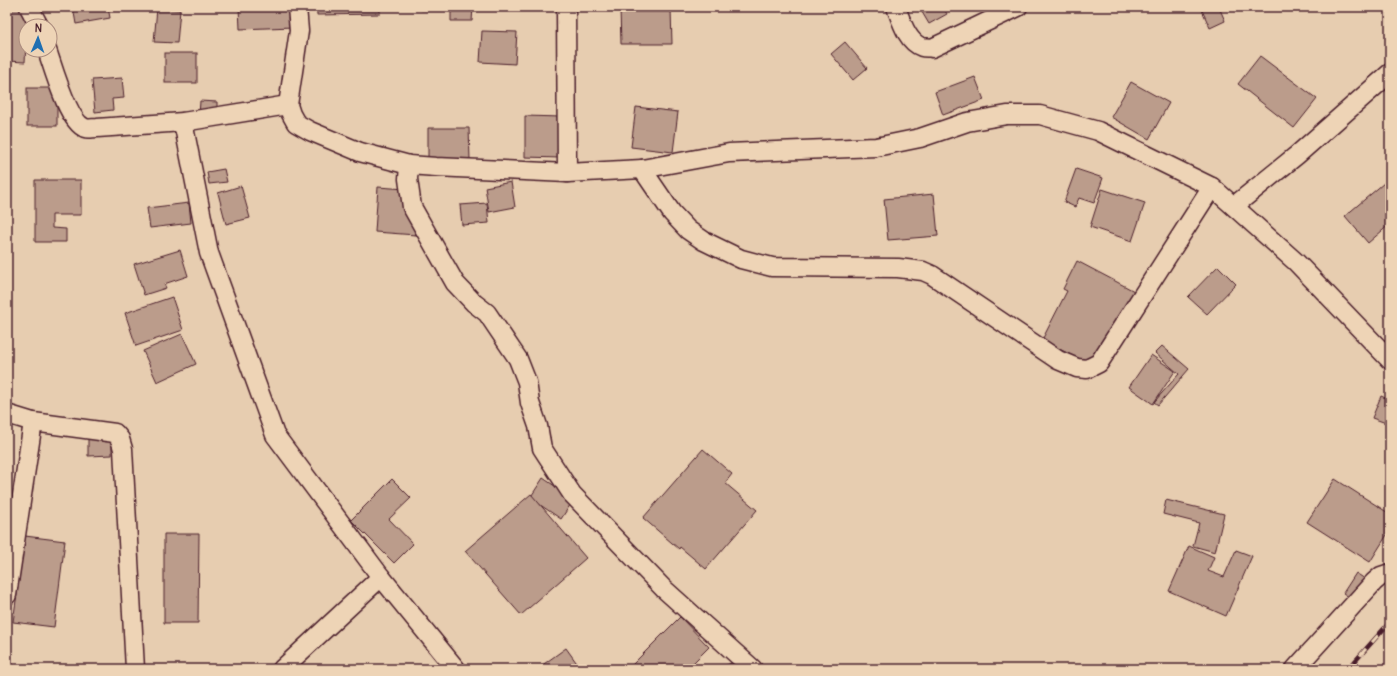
<svg xmlns="http://www.w3.org/2000/svg" width="1397" height="676" font-family="Delius,sans-serif">
<style>
.building{fill:#bb9c8b;stroke:#4a1f2b}
.lines{fill:none;stroke-linecap:round;stroke-linejoin:round}
.street-casing{stroke:#4a1f2b;stroke-width:21}
.street{stroke:#eed4b6;stroke-width:18}
.rail-casing{stroke:#4a1f2b;stroke-width:4.5}
.rail{stroke:#eed4b6;stroke-width:3;stroke-dasharray:9;stroke-linecap:butt}
</style>
<rect width="100%" height="100%" fill="#e7cdb0"/>
<filter id="ink" filterUnits="userSpaceOnUse"><feTurbulence type="fractalNoise" baseFrequency=".025" numOctaves="2"/><feDisplacementMap in="SourceGraphic" scale="8" xChannelSelector="R" yChannelSelector="G"/><feConvolveMatrix kernelMatrix="1 2 1 2 8 2 1 2 1" color-interpolation-filters="sRGB"/></filter>
<g filter="url(#ink)">
<g class="building">
<path d="M7,7H28L25,62L7,61Z"/>
<path d="M73,7H108L110,18L76,24Z"/>
<path d="M239,7H292L293,27L240,29Z"/>
<path d="M317,7H380V14L317,15Z"/>
<path d="M421,7H473L472,21H451V10H421Z"/>
<path d="M919,7H943L947,14L929,24Z"/>
<path d="M1219,7L1225,21L1210,28L1201,8Z"/>
<path d="M157,8L180,10L177,43L154,42Z"/>
<path d="M620,9H671L672,44H621Z"/>
<path d="M482,31L517,32L515,64L480,62Z"/>
<path d="M845,42L867,68L853,80L831,54Z"/>
<rect x="165" y="53" width="32" height="30"/>
<path d="M1260,56L1317,99L1294,128L1238,84Z"/>
<path d="M975,77L984,100L943,115L935,92Z"/>
<path d="M122,78L124,98L112,99L113,110L95,112L92,80Z"/>
<path d="M1131,82L1169,103L1149,139L1111,117Z"/>
<rect x="27" y="88" width="30" height="38"/>
<path d="M200,101L217,102V115H199Z"/>
<path d="M636,107L678,112L673,152L631,147Z"/>
<path d="M525,116L561,117L560,158L525,157Z"/>
<path d="M428,128H469L470,160L428,161Z"/>
<path d="M224,169L227,182L209,184L207,172Z"/>
<path d="M1076,169L1103,178L1094,203L1079,198L1075,207L1064,202Z"/>
<path d="M35,180H81V215H52V228L66,229V242H35Z"/>
<path d="M511,182L515,207L489,212L485,187Z"/>
<path d="M1384,183L1390,191V224L1368,243L1345,216Z"/>
<path d="M241,186L250,218L226,224L218,193Z"/>
<path d="M378,187L419,190L416,235L375,232Z"/>
<path d="M1102,189L1145,203L1132,241L1090,227Z"/>
<path d="M934,194L938,236L888,240L884,199Z"/>
<path d="M189,203L191,223L150,228L147,208Z"/>
<path d="M487,203L489,223L462,225L460,205Z"/>
<path d="M180,250L188,276L164,284L166,288L144,295L134,264Z"/>
<path d="M1077,261L1136,292L1096,368L1042,340L1067,291L1063,289Z"/>
<path d="M1218,266L1236,284L1207,314L1188,297Z"/>
<path d="M172,297L183,330L136,346L125,313Z"/>
<path d="M182,334L196,364L157,382L143,351Z"/>
<path d="M1162,346L1189,369L1158,405L1154,402L1179,374L1155,353Z"/>
<path d="M1151,355L1175,371L1153,404L1129,387Z"/>
<path d="M1381,396L1390,400V421L1389,424L1372,418Z"/>
<path d="M88,439H112V455L88,456Z"/>
<path d="M703,449L732,474L725,483L757,510L706,569L680,547L679,549L643,518Z"/>
<path d="M543,478L574,499L561,519L530,498Z"/>
<path d="M392,479L411,498L389,519L413,544L394,563L351,520Z"/>
<path d="M1335,479L1390,514V530L1370,562L1307,522Z"/>
<path d="M531,494L586,558L521,615L465,551Z"/>
<path d="M1166,500L1224,514L1215,552L1193,546L1199,523L1163,514Z"/>
<path d="M164,534H199L198,623H164Z"/>
<path d="M25,536L65,541L54,627L13,622Z"/>
<path d="M1189,546L1214,557L1208,571L1224,577L1236,550L1252,556L1226,616L1169,591Z"/>
<path d="M1356,573L1365,579L1352,599L1343,593Z"/>
<path d="M680,617L709,647L687,669H628Z"/>
<path d="M566,648L581,669H537Z"/>
<path d="M738,660L742,669H718Z"/>
</g>
<g class="lines">
<defs>
<g id="street">
<path d="M29,7L39,26"/>
<path d="M297,7L299,31L288,105L291,114L296,123L310,131L360,152L409,165L436,167L567,173L642,169L729,153L876,147L920,138L967,122L1007,115H1040L1098,131L1212,187L1296,262L1390,360"/>
<path d="M566,7L567,173"/>
<path d="M896,7C901,20 907,42 922,47C925,48 929,47 932,48L1018,7"/>
<path d="M47,50C53,67 68,122 85,128C88,129 93,128 97,128L183,122L288,105"/>
<path d="M183,122L209,253L275,435L381,577L456,669"/>
<path d="M409,165L408,179L412,207L455,283L474,303L487,313L518,359L527,382L530,403L538,426L542,448L572,494L664,589L753,669"/>
<path d="M642,169L672,213L688,230L704,241L741,259L772,267L898,268L923,271L932,275L1058,360L1077,368L1087,369L1099,363L1212,187"/>
<path d="M1234,206L1297,155L1390,73"/>
<path d="M7,414L33,422L115,433L120,439L123,449L135,669"/>
<path d="M7,595L33,422"/>
<path d="M282,669L381,577"/>
<path d="M1295,669L1374,582L1381,576L1390,573"/>
</g>
</defs>
<use href="#street" class="street-casing"/>
<use href="#street" class="street"/>
<defs>
<path id="rail" d="M1348,669L1390,622"/>
</defs>
<use href="#rail" class="rail-casing"/>
<use href="#rail" class="rail"/>
</g>
</g>
<rect width="1397" height="676" fill="none" stroke="#eed4b6" stroke-width="24"/>
<rect x="12" y="12" width="1373" height="652" fill="none" stroke="#4a1f2b" stroke-width="1.5" filter="url(#ink)"/>
<g transform="translate(38 38) rotate(2)"><circle r="19" fill="#eed4b6" stroke="#ac8c7e"/>
<path d="M0-3L7 15L0 10L-7 15Z" fill="#1f6fb2"/>
<text y="-6" font-size="11" font-weight="bold" text-anchor="middle" fill="#4a1f2b">N</text>
</g>
</svg>
